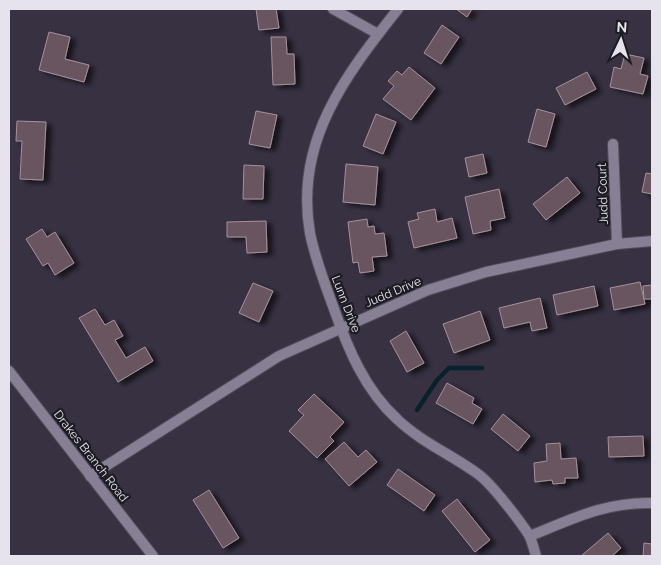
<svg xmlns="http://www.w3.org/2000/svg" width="661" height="565" font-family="Raleway,sans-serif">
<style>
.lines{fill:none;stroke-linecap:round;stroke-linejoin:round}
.stream{stroke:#09212a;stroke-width:4.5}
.building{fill:#675460;stroke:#a6919d;filter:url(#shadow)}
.street-casing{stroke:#524e5b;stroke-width:12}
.street{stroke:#878094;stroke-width:10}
.labels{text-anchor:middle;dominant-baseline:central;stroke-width:4.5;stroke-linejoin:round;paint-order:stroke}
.street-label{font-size:12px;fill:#e7e3ee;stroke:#1d1b22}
</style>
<defs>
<filter id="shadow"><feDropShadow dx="5.5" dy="3" stdDeviation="2.5" flood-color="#0009"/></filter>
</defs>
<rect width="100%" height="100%" fill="#373142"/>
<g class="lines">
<path class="stream" d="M417,410L437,380L449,368H482"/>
</g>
<g class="building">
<path d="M256,9H276L279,28L259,30Z"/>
<path d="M456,9H472L467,17Z"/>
<path d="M442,25L459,37L441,64L424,53Z"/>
<path d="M49,32L70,37L65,59L89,65L84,82L39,70Z"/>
<path d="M271,37H286L287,54H294L295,84L273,85Z"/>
<path d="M625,54L644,58L640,74L648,76L643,94L610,87L614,67L621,69Z"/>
<path d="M409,67L435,88L411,120L383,99L394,86L388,81L397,71L402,75Z"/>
<path d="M587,72L596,89L565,105L556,88Z"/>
<path d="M537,109L555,114L546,147L528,142Z"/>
<path d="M256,111L277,115L270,148L249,144Z"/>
<path d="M376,114L396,122L383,154L363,146Z"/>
<path d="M17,121L46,122L43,180L20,179L22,141H16Z"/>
<path d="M483,154L487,173L469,177L465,158Z"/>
<path d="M346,164L378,167L375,205L343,202Z"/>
<path d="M244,165L264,166L263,199H243Z"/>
<path d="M646,173L652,174V194L642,192Z"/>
<path d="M567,177L580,193L546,220L533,204Z"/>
<path d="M499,189L505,218L490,221L491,230L473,234L465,197Z"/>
<path d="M435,209L437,222L452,218L457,238L414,248L408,222L419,219L417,213Z"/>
<path d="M367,219L368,227L374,226L375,234L384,233L387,256L372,257L374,271L360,273L358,262L353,263L348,222Z"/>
<path d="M266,221L267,252L247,253L246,237H227V222Z"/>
<path d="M42,229L47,237L55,232L74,263L55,275L48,263L43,266L26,239Z"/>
<path d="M640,282L645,304L614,310L610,288Z"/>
<path d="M253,283L273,291L259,322L239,313Z"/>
<path d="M652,285V299H644L643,286Z"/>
<path d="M594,286L598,306L557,315L553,295Z"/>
<path d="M540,298L547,328L532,331L530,322L504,328L499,308Z"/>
<path d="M95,309L105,325L114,320L123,336L115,340L126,358L145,347L153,361L118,382L79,318Z"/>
<path d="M480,311L490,340L454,353L443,324Z"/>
<path d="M406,331L424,363L407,372L390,341Z"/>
<path d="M447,383L474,398L472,403L482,409L473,424L436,403Z"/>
<path d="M314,394L344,422L330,437L334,441L317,458L289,431L304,415L298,410Z"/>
<path d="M503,414L530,436L518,451L491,429Z"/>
<path d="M643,436L644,456L609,457L608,437Z"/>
<path d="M344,442L358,457L366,450L377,462L349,486L325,459Z"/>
<path d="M560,443L561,459L576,458L578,478H565V483L553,484L552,480L535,482L534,463L547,461L546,444Z"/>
<path d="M398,469L435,495L424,511L387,485Z"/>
<path d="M209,490L239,538L223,548L193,500Z"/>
<path d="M457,499L490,540L475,552L442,511Z"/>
<path d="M608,533L621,548L612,556H581Z"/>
<path d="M644,543L652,544V556H643Z"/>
</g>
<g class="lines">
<defs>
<g id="street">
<path d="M333,9L378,34"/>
<path d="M398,9C345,76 294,142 310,233C315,259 325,284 334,309C348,349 365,390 397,419C421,442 452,455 478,474C491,483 520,521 529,535C532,541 534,549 536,556"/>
<path d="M613,144L617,244"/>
<path d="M9,371L153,556"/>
<path d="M90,476L279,356L428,290L486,272L617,244L652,241"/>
<path d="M530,536C572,519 605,502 652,503"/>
</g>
</defs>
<use href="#street" class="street-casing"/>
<use href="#street" class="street"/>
</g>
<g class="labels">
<g class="street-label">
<text transform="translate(603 194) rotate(-92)">Judd Court</text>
<text transform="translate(393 292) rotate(-23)">Judd Drive</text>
<text transform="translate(346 304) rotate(69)">Lunn Drive</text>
<text transform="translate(91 456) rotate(52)">Drakes Branch Road</text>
</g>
</g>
<rect width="661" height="565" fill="none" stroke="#e7e3ee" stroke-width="20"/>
<g transform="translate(621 40) rotate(4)" stroke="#1d1b22" stroke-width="4" paint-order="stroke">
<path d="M0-4L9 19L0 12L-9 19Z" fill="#e7e3ee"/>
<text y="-8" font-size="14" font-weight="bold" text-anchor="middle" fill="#e7e3ee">N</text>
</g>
</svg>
